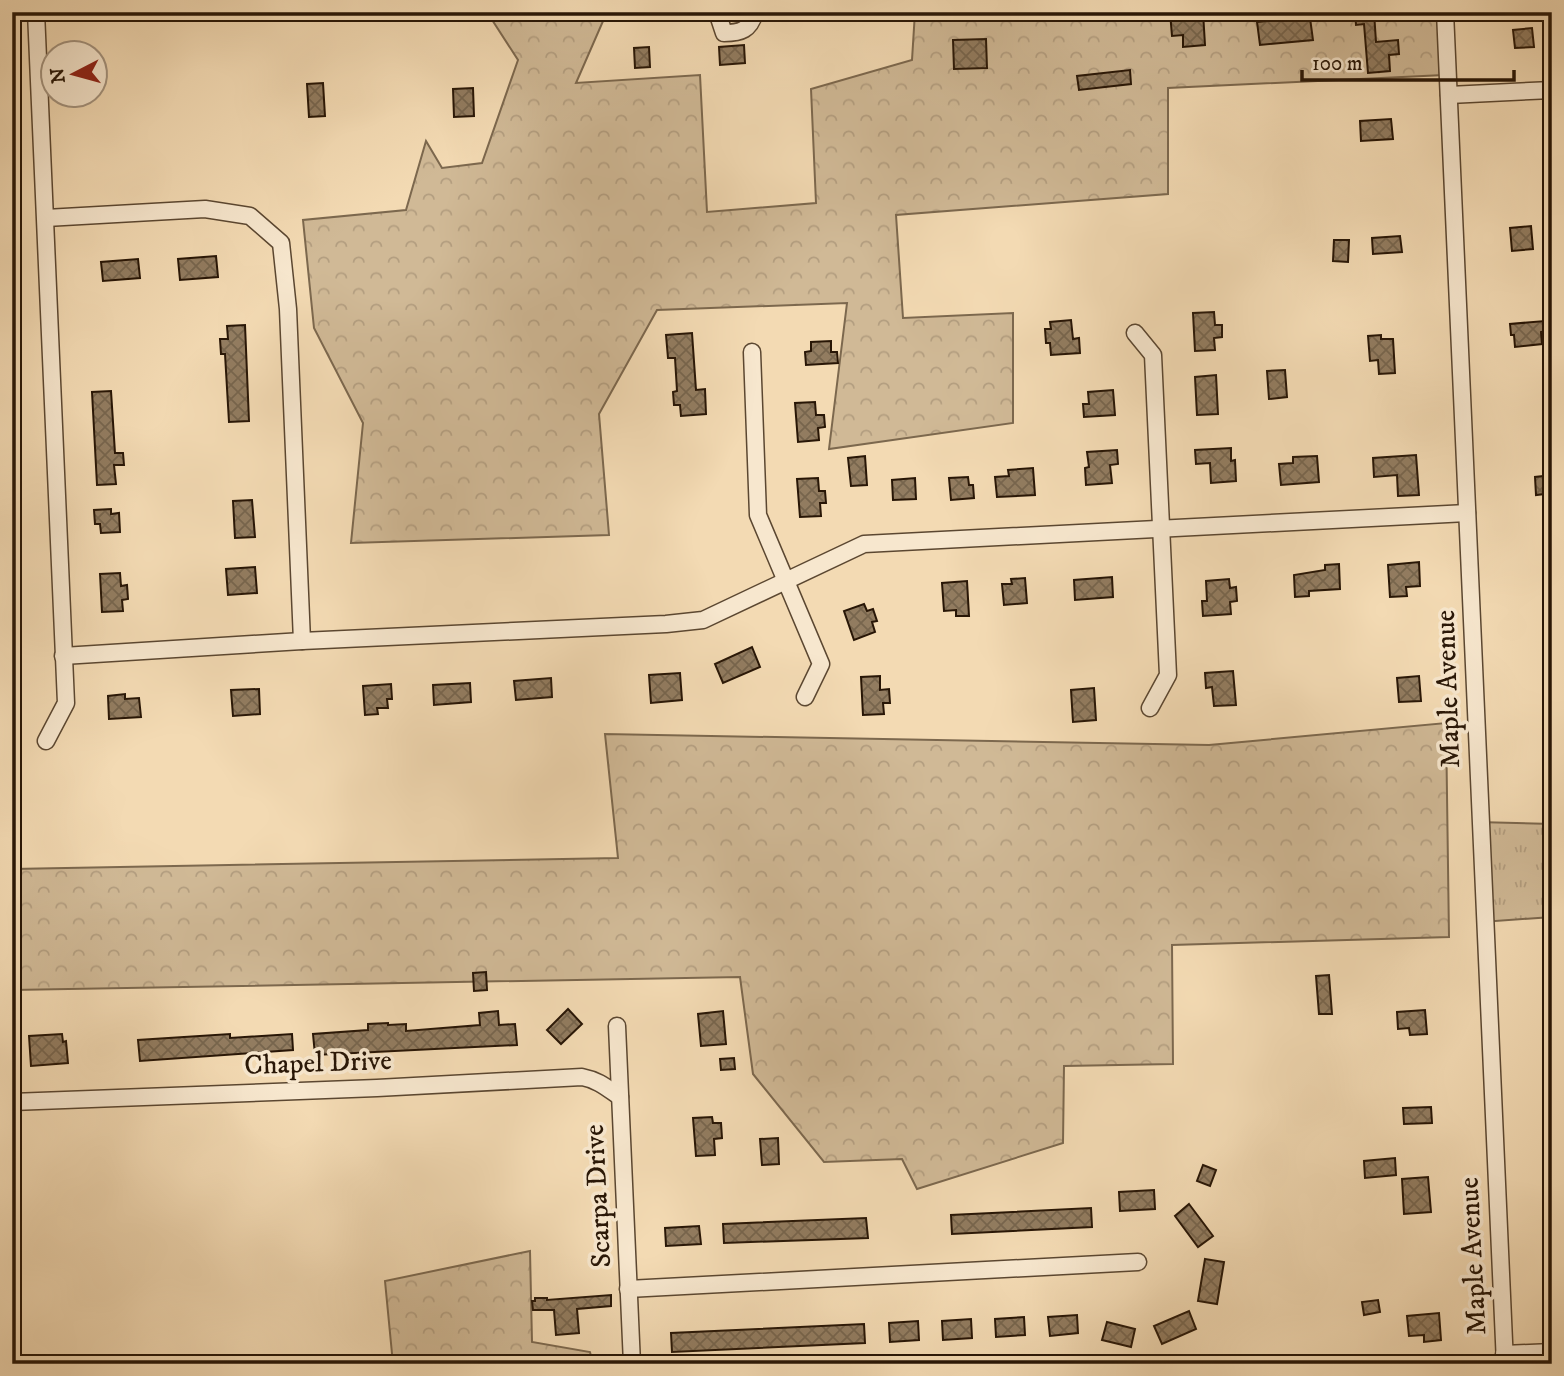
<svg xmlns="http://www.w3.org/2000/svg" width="1564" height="1376" font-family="'IM FELL DW Pica',serif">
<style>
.grass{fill:url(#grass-tufts);stroke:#7c684e;stroke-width:2}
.forest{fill:url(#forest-crowns);stroke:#7c684e;stroke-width:2}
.building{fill:url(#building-cross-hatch);stroke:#281606;stroke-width:2}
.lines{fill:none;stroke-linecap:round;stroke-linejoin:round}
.minor-casing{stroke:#5b4731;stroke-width:19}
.minor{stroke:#f7e7ce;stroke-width:16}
.labels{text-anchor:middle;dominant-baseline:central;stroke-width:7;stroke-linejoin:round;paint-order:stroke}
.street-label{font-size:28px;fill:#281606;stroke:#f7e7ce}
</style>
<defs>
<pattern id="grass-tufts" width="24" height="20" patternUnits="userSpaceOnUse" patternTransform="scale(1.75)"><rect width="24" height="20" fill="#d0b996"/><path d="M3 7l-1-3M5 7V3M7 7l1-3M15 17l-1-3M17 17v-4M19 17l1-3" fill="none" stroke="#b39e80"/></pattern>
<pattern id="forest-crowns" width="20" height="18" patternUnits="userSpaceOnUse" patternTransform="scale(1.75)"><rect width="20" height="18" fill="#d0b996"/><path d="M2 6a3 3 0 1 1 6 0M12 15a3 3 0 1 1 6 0" fill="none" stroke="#b39e80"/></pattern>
<pattern id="building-cross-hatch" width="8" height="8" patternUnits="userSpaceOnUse" patternTransform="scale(1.75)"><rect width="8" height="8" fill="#927c60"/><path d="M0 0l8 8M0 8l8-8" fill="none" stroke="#77654d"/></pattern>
</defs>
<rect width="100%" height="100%" fill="#f3dab3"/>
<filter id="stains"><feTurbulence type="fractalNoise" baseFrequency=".00286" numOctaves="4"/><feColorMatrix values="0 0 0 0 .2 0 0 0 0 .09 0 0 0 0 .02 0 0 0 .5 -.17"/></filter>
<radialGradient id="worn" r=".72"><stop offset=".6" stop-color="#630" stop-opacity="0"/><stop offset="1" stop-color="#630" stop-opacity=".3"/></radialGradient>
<path class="grass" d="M1477,822L1552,824V917L1482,922Z"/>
<g class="forest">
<path d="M487,12H607L576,83L700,75L707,212L816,203L811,89L912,60L915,12H1442L1444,75L1168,88V194L896,215L903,318L1013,313V423L829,449L847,303L657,310L599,414L609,535L351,543L363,423L314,328L303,220L406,210L426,141L442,168L482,163L518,60Z"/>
<path d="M1446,723L1449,937L1172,945L1173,1064L1064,1066L1063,1143L917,1189L902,1159L824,1162L753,1074L740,977L12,990V869L618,858L605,734L1209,745Z"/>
<path d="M530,1251L532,1342L590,1352L593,1364H393L385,1281Z"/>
</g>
<g class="building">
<path d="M1170,12H1203L1205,45L1183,47V35L1172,36Z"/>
<path d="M1355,12H1374L1376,42L1398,40L1399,54L1389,55L1390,71L1368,73L1364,24L1356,25Z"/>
<path d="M1303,17L1310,18L1313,40L1260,45L1257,22Z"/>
<path d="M1532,28L1534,47L1515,48L1513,30Z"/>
<path d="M986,39L987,68L954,69L953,40Z"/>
<path d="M744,45L745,63L720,65L719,47Z"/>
<path d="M649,47L650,67L635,68L634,48Z"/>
<path d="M1130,70L1131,84L1079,90L1077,76Z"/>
<path d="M323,83L325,116L309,117L307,84Z"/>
<path d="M473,88L474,116L454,117L453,89Z"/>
<path d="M1391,119L1393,139L1361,141L1360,121Z"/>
<path d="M1531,226L1533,249L1512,251L1510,228Z"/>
<path d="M1400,236L1402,252L1373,254L1372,238Z"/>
<path d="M1334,240H1349L1348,262L1333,261Z"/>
<path d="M216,256L218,277L180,280L178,259Z"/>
<path d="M138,259L140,278L103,281L101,262Z"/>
<path d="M1214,312L1215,325H1222V337L1214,338L1215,350L1195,351L1193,313Z"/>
<path d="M1071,320L1073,339L1079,338L1080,353L1051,355L1050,343H1046L1045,329H1051L1050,322Z"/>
<path d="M1545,321L1546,331L1541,332L1542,344L1515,347L1514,335H1511L1510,324Z"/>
<path d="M245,325L249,421L229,422L225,354H221L220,339H228L227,326Z"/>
<path d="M692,333L696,390L705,389L706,414L681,416L680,405H674L673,392L677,391L675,358H668L666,335Z"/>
<path d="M1381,335V339H1393L1395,373L1379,374L1378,360L1370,361L1368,336Z"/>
<path d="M831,341V352H837L838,363L806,365L805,352L811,351V342Z"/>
<path d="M1285,370L1287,397L1269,399L1267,371Z"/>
<path d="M1216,375L1218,414L1197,415L1195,377Z"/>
<path d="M1113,390L1115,415L1084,417L1083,404H1089L1088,392Z"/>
<path d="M111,391L115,453H123L124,465H114L116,484L97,485L92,392Z"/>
<path d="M815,402L816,415H824L825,427L818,428L819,440L798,442L795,403Z"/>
<path d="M1231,448V461L1235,460L1236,481L1211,483L1210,463L1196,464L1195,450Z"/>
<path d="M1117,450L1118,464L1110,465L1112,483L1086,485L1085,468L1089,467L1087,452Z"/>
<path d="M1416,455L1419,495L1398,496L1397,475L1374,477L1373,458Z"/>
<path d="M865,456L867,485L851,486L848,458Z"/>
<path d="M1317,456L1319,482L1281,485L1279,464L1293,463V457Z"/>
<path d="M1033,468L1035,495L997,497L995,477L1009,476L1008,470Z"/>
<path d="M1552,475V493L1536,495L1535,477Z"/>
<path d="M968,477L969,485H973L974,498L951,500L949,478Z"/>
<path d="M818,478L819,491H825L826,503H820L821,516L800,517L797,479Z"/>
<path d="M915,478L916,499L893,500L892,480Z"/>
<path d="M252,500L255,537L235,538L233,501Z"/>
<path d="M111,509V514L119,513L120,532L101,533L100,524H95L94,510Z"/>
<path d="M1419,562L1420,586L1406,587L1407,596L1390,597L1388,565Z"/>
<path d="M1339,564L1340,589L1309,591V596L1295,597L1294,575L1325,570V565Z"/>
<path d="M255,567L257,593L228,595L226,569Z"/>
<path d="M120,573L121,586L127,585L128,599L122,600L123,611L102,612L100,574Z"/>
<path d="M1112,577L1113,597L1075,600L1074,580Z"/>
<path d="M1025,578L1027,603L1004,605L1002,584H1012L1011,579Z"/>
<path d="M1229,579L1230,588L1236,587L1237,601L1230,602L1231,614L1203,616L1202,601H1207L1206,581Z"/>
<path d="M967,581L969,616H956V610L944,611L942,583Z"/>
<path d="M864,604L867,611L873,609L877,621L872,622L875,632L854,640L844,611Z"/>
<path d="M752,647L760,667L723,683L715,664Z"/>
<path d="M1233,671L1236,705L1214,706L1212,687L1206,688L1205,673Z"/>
<path d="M680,673L682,700L651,703L649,675Z"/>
<path d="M880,676V690L889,689L890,703H883L884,714L863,715L861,677Z"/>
<path d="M1419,676L1421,701L1399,702L1397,678Z"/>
<path d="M551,678L552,697L516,700L514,681Z"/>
<path d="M470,683L471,702L434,705L433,685Z"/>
<path d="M391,684L392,699H387L388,708H377L378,714L365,715L363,686Z"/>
<path d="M1094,688L1096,720L1073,722L1071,690Z"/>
<path d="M259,689L260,714L233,716L231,690Z"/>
<path d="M125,694V699L139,698L141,717L109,719L108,696Z"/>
<path d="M486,972L487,990L474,991L473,973Z"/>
<path d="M1329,975L1332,1014H1319L1316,976Z"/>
<path d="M568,1009L582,1024L561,1044L547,1030Z"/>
<path d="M1425,1010L1427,1034L1410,1035L1409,1028L1398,1029L1397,1012Z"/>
<path d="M498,1011L499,1025L515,1024L517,1045L315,1055L313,1034L368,1030V1024L388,1023V1025L406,1024V1031L480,1025L479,1013Z"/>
<path d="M723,1011L726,1044L701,1046L698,1014Z"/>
<path d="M62,1034L63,1042L66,1041L68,1063L31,1066L29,1036Z"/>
<path d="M230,1034V1038L292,1034L293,1050L140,1061L138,1040Z"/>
<path d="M734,1058L735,1069L721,1070L720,1059Z"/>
<path d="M1431,1107L1432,1123L1404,1124L1403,1108Z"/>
<path d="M712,1117L713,1123H721L722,1138L714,1139L715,1155L696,1156L693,1118Z"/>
<path d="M778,1138L779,1164L762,1165L760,1139Z"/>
<path d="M1395,1158L1396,1175L1365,1178L1364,1161Z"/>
<path d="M1203,1165L1216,1170L1210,1186L1197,1181Z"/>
<path d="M1428,1177L1431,1212L1404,1214L1402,1179Z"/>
<path d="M1154,1190L1155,1209L1120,1211L1119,1192Z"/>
<path d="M1189,1204L1213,1236L1198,1247L1175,1216Z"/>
<path d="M1091,1208L1092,1227L952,1234L951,1215Z"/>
<path d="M866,1218L868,1238L724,1243L723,1224Z"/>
<path d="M699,1226L701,1244L666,1246L665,1228Z"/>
<path d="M1205,1259L1224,1262L1217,1304L1198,1301Z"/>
<path d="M611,1295V1306L577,1309L579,1333L556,1335L554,1310H533L532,1301H535V1298H547V1300Z"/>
<path d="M1378,1300L1380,1312L1364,1315L1362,1302Z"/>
<path d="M1189,1311L1196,1329L1162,1344L1154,1326Z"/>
<path d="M1439,1313L1441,1340L1424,1342V1335L1409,1336L1407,1316Z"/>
<path d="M1077,1315L1078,1333L1050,1336L1048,1317Z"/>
<path d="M1024,1317L1025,1335L996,1337L995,1319Z"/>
<path d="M971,1319L972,1338L943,1340L942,1321Z"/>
<path d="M918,1321L919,1340L890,1342L889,1323Z"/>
<path d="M1107,1322L1135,1329L1131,1347L1102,1340Z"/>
<path d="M864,1324L865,1343L672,1352L671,1333Z"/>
</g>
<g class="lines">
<defs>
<g id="minor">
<path d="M36,12L66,703L46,741"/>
<path d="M717,12L724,33C741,33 750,30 755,12"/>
<path d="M1445,12L1505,1364"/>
<path d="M1449,95L1552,90"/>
<path d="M46,218L205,209L250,216L281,243L288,309L302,641"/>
<path d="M1135,333L1153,355L1168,675L1150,708"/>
<path d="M752,352L758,515L821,664L805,697"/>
<path d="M63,656L302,641L666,624L703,620L864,544L1467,513"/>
<path d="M617,1026L632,1364"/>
<path d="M12,1102L377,1088L582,1077C598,1080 607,1088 620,1097"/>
<path d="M628,1289L1138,1262"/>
<path d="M1504,1354L1552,1352"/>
</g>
</defs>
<use href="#minor" class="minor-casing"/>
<use href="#minor" class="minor"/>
</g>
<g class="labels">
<g class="street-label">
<text transform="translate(1448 689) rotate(-92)">Maple Avenue</text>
<text transform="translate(318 1063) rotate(-2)">Chapel Drive</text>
<text transform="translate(598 1196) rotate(-93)">Scarpa Drive</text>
<text transform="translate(1473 1256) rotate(-93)">Maple Avenue</text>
</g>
</g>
<rect width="1564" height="1376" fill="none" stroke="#f3dab3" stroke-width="42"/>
<rect x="14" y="14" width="1536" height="1348" fill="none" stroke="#281606" stroke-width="3.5"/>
<rect x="21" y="21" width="1522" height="1334" fill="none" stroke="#281606" stroke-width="2"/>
<g transform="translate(74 74) rotate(264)"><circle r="33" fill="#f7e7ce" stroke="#a4937e" stroke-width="2"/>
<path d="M0-5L12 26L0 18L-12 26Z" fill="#8f2418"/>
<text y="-10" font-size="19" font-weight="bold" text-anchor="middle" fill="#281606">N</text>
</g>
<path d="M1302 70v10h212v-10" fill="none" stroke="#281606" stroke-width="3.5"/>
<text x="1312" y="70" font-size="21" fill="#281606" stroke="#f7e7ce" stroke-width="5" paint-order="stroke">100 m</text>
<rect width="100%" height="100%" filter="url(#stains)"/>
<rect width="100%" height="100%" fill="url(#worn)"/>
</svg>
